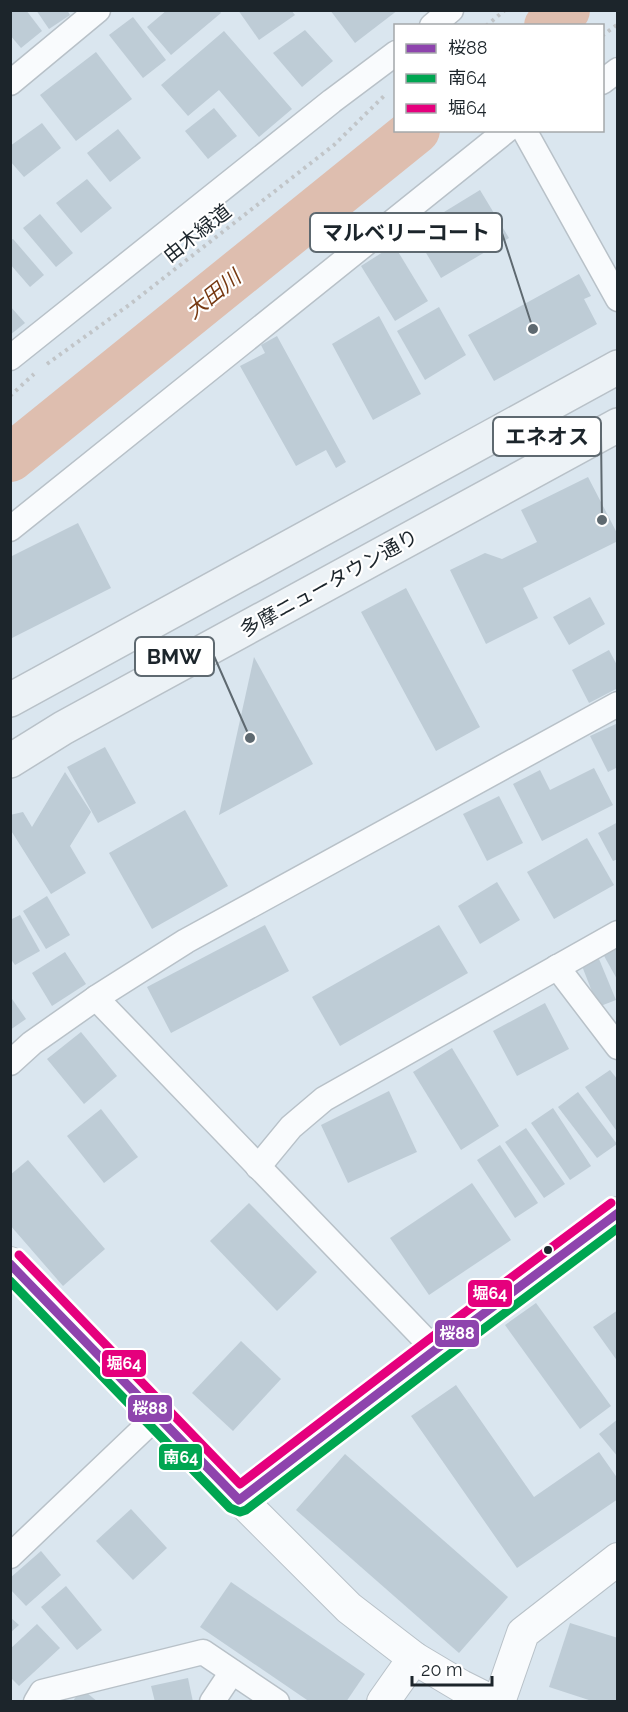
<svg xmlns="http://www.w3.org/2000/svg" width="628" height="1712" font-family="Raleway,'Noto Sans JP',sans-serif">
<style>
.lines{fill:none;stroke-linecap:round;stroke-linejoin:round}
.river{stroke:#debeaf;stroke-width:48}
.building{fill:#beccd6}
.minor-casing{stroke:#b8c1c8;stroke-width:27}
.tertiary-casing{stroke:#b8c1c8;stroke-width:34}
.secondary-casing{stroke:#b8c1c8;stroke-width:36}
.path{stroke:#c1c5c8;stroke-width:4;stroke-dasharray:3 4.5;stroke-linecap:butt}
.minor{stroke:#f9fbfd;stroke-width:24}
.tertiary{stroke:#f9fbfd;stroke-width:32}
.secondary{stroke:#ecf2f6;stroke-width:33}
.bus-1-casing{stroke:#fff;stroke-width:14}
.bus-2-casing{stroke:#fff;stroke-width:14}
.bus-3-casing{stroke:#fff;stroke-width:14}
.bus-1{stroke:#8e44ad;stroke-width:9}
.bus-2{stroke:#00a651;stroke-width:9}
.bus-3{stroke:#e5007d;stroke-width:9}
.bus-dot{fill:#1c252b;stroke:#fff;stroke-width:2}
.labels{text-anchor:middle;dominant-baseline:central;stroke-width:4.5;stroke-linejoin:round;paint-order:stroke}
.street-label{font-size:20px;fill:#1c252b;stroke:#fff}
.water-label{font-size:21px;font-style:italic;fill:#773912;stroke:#fff}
.leader{fill:none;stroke:#5e6970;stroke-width:2}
.callout-dot{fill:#5e6970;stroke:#fff;stroke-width:2}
.callout{fill:#fff;stroke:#5e6970;stroke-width:2}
.callout-label{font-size:21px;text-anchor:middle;font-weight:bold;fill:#1c252b}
.line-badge{stroke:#fff;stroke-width:2}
.badge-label{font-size:16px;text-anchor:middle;font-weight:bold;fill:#fff}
</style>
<rect width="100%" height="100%" fill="#dae6ef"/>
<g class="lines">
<g class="river">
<path d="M548,26L566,10"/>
<path d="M10,458L416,130"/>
</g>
</g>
<g class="building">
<path d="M10,10H26L42,31L21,48L10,35Z"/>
<path d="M36,10H67L70,15L49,29Z"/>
<path d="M167,10H219L221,13L171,55L147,27Z"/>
<path d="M238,10H291L295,15L259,40Z"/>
<path d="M330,10H398L355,43Z"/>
<path d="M133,17L166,60L143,78L109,35Z"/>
<path d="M305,30L333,61L302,87L273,53Z"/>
<path d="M224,31L292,109L259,137L219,90L188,116L161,85Z"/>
<path d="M96,52L132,99L76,141L40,95Z"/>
<path d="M214,108L237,136L208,159L185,131Z"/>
<path d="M42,123L61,148L24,177L10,161V146Z"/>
<path d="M118,129L141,158L110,182L87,153Z"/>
<path d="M87,179L112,208L81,233L56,203Z"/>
<path d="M480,190L509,238L441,278L413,231Z"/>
<path d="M40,214L73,253L56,267L23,228Z"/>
<path d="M13,239L44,275L30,287L10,264V240Z"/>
<path d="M394,245L428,301L395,321L361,266Z"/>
<path d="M579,274L591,296L584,299L597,324L494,381L468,335Z"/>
<path d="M10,306L25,323L10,335Z"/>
<path d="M439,307L466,355L425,380L397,331Z"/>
<path d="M379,316L421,394L373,420L332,344Z"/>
<path d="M277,336L346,462L336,468L326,450L296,466L240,366L265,353L261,345Z"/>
<path d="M588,477L618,535V541L523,588L538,618L486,644L450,570L485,553L502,559L537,542L521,510Z"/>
<path d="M78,523L111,588L10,639V557Z"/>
<path d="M406,588L480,727L436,751L361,612Z"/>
<path d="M590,597L605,624L569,645L553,617Z"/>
<path d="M609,650L618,667V688L589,703L572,670Z"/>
<path d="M254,657L313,764L219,815Z"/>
<path d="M618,723V767L608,772L590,736Z"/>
<path d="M105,747L136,803L98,823L67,767Z"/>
<path d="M594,768L613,805L542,841L513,784L540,770L550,790Z"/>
<path d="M65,772L91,812L70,846L86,873L51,894L10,829V815L23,812L32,827Z"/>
<path d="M499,796L523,843L487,861L463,814Z"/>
<path d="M185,810L228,886L152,929L109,853Z"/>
<path d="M618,822V859L613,861L598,833Z"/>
<path d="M587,838L614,885L554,919L527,872Z"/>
<path d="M497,882L520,920L480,944L458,906Z"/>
<path d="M47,896L70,935L46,949L23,911Z"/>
<path d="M20,915L40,951L15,965L10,958V920Z"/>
<path d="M265,925L289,971L171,1033L147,987Z"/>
<path d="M439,925L468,973L340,1046L312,997Z"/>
<path d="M618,946V981L603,954Z"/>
<path d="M65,952L86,984L52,1006L32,973Z"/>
<path d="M599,959L616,1000L598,1007L582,966Z"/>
<path d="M10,996L26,1019L10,1030Z"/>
<path d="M545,1003L569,1049L517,1076L493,1031Z"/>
<path d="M81,1032L117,1076L84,1104L47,1059Z"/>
<path d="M452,1048L499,1126L461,1150L413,1072Z"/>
<path d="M610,1070L618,1080V1133L585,1087Z"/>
<path d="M389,1091L417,1152L348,1183L321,1125Z"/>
<path d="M578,1092L617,1144L597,1158L558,1107Z"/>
<path d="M553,1108L591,1166L570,1180L531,1123Z"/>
<path d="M101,1109L138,1157L104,1183L67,1136Z"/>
<path d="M526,1128L565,1184L544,1198L505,1142Z"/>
<path d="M500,1145L538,1203L515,1218L477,1160Z"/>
<path d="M28,1160L105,1249L63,1286L10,1225V1175Z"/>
<path d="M472,1183L511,1240L429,1295L390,1238Z"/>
<path d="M249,1203L317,1272L277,1311L210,1241Z"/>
<path d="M536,1303L611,1406L580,1429L505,1325Z"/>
<path d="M618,1310V1362L593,1327Z"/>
<path d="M241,1341L281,1379L233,1431L192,1393Z"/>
<path d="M456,1385L534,1497L599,1452L618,1479V1499L517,1568L411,1416Z"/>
<path d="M618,1419V1457L599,1434Z"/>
<path d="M345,1454L508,1597L459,1653L296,1510Z"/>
<path d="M131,1509L167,1548L133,1580L96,1541Z"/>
<path d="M41,1551L61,1575L26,1606L10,1589V1578Z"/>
<path d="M231,1582L365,1674L346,1702H310L200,1627Z"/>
<path d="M66,1586L102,1630L77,1650L41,1607Z"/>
<path d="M10,1617L19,1625L10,1633Z"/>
<path d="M570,1623L618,1638V1702H595L549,1687Z"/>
<path d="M37,1624L60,1648L19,1686L10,1677V1649Z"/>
<path d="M188,1678L193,1702H155L151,1686Z"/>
<path d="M82,1689L98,1702H72Z"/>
</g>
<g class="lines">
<defs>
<g id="minor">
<path d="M432,26L451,10"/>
<path d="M602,82L618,70"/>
<path d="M10,83L98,10"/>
<path d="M524,130L618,299"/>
<path d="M10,358L332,101L396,53"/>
<path d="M10,529L507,130"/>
<path d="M557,967L618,1047"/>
<path d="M96,998L435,1350"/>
<path d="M10,1063L32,1043L96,998L186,941L618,704"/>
<path d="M258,1167L291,1127L324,1099L618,933"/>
<path d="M10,1556L157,1416"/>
<path d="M36,1702L42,1692L203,1652L277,1702"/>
<path d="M212,1702L232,1672"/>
</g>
<g id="tertiary">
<path d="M10,1263L157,1416L349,1608L414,1658L461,1686L493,1702"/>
<path d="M239,1500L435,1350L618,1213"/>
<path d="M383,1702L414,1658"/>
<path d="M499,1702L523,1633L618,1559"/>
</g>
<g id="secondary">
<path d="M10,700L618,367"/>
<path d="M10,761L63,728L618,425"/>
</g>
</defs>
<use href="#minor" class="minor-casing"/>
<use href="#tertiary" class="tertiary-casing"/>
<use href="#secondary" class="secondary-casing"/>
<g class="path">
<path d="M486,26L505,10"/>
<path d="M602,36L618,24"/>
<path d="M47,364L129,305L334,145L384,96"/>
<path d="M10,396L34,374"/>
</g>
<use href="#minor" class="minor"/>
<use href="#tertiary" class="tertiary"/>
<use href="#secondary" class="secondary"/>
<defs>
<path id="bus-1" d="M10,1264L239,1500L435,1350L618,1213"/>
<path id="bus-2" d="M10,1281L230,1508L240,1512L246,1510L442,1360L618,1228"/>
<path id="bus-3" d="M19,1255L240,1484L428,1340L611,1203"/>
</defs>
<use href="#bus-1" class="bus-1-casing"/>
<use href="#bus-2" class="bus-2-casing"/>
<use href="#bus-3" class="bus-3-casing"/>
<use href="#bus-1" class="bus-1"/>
<use href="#bus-2" class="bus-2"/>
<use href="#bus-3" class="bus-3"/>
</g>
<circle class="bus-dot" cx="548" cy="1250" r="5"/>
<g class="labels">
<g class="street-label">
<text transform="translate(197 233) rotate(-38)">由木緑道</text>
<text transform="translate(329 583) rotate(-29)">多摩ニュータウン通り</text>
</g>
<g class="water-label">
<text transform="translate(213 294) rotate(-39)">大田川</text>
</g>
</g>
<path class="leader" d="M533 329L502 233M602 520L601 436M250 738L214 656"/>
<g class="callout-dot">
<circle cx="533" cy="329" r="6"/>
<circle cx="602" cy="520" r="6"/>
<circle cx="250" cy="738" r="6"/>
</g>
<g class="callout">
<rect x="310" y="213" width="192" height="39" rx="6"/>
<rect x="493" y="417" width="108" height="39" rx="6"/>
<rect x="135" y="637" width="79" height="39" rx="6"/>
</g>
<g class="callout-label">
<text x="406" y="240">マルベリーコート</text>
<text x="547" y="444">エネオス</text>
<text x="174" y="664">BMW</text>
</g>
<g class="line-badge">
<rect x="467" y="1279" width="46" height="29" rx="6" fill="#e5007d"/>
<rect x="434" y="1319" width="46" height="29" rx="6" fill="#8e44ad"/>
<rect x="101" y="1349" width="46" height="29" rx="6" fill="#e5007d"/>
<rect x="127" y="1394" width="46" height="29" rx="6" fill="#8e44ad"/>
<rect x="158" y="1443" width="45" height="28" rx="6" fill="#00a651"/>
</g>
<g class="badge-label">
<text x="490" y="1299">堀64</text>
<text x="457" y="1339">桜88</text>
<text x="124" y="1369">堀64</text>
<text x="150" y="1414">桜88</text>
<text x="181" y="1463">南64</text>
</g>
<rect width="628" height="1712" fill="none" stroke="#1c252b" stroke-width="24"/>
<rect x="394" y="24" width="210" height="108" fill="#ffffff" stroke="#a4a8aa" stroke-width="1.5"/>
<rect x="406" y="44" width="30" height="9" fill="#8e44ad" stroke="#a4a8aa" stroke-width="1.5"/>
<text x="448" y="54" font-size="18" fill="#1c252b">桜88</text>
<rect x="406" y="74" width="30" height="9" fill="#00a651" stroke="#a4a8aa" stroke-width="1.5"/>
<text x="448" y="84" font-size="18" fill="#1c252b">南64</text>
<rect x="406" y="104" width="30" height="9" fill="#e5007d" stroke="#a4a8aa" stroke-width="1.5"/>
<text x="448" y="114" font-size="18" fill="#1c252b">堀64</text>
<path d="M412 1676v9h80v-9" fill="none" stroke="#1c252b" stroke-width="3"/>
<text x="421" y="1676" font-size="18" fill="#1c252b" stroke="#ffffff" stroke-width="4.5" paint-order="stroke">20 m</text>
</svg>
